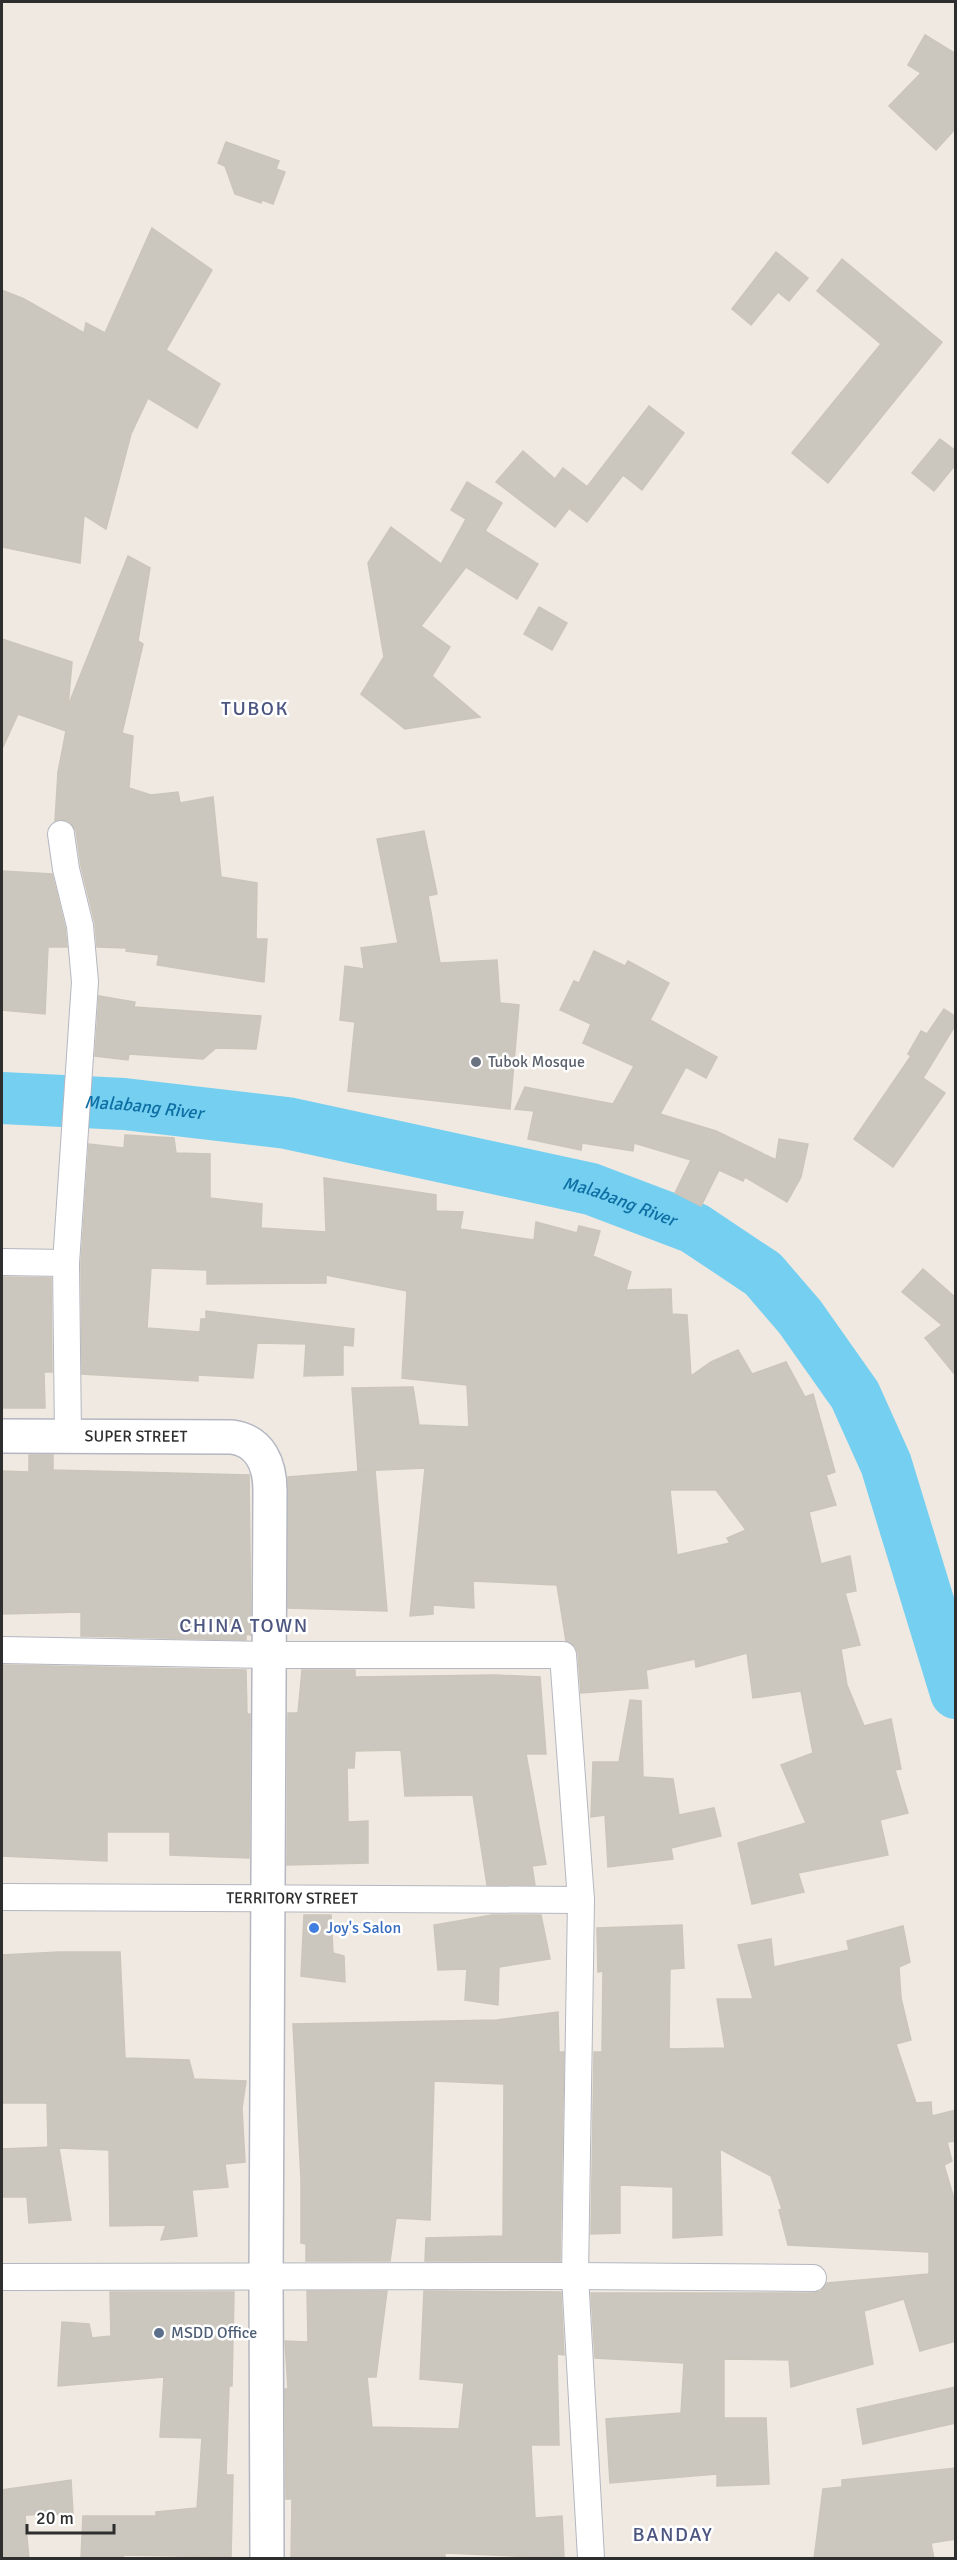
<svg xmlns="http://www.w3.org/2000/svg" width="957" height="2560" font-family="Signika,sans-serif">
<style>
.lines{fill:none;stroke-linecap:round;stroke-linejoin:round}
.river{stroke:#75cff0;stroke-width:52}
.building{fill:#cbc7bf;stroke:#cbc5ba;stroke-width:1.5;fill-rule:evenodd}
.street-casing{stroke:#b4b7c1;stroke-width:28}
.secondary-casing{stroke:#b4b7c1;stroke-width:36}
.street{stroke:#fff;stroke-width:26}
.secondary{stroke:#fff;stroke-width:33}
.worship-dot{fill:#6b7280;stroke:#fff;stroke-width:2}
.shop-dot{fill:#3f7fe0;stroke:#fff;stroke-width:2}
.service-dot{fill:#5c6f8a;stroke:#fff;stroke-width:2}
.labels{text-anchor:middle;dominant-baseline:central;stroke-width:5;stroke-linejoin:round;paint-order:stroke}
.worship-label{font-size:16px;fill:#5b616d;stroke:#fff;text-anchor:start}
.street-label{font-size:16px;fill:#2e2e2e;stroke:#fff}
.shop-label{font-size:16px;fill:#366cbe;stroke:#fff;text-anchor:start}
.service-label{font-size:16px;fill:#4e5e75;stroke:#fff;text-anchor:start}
.water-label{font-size:18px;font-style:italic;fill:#0d6fa3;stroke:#fff}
.quarter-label{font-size:20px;letter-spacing:1.5px;fill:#4d5680;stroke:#fff}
</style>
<rect width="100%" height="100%" fill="#efe9e1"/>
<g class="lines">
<path class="river" id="s1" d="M2,1098L124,1104L287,1123L591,1189L694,1228L763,1274L800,1317L855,1395L886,1464L956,1693"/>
</g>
<g class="building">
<path d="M925,35L956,54V128L936,150L889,106L921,73L908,65Z"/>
<path d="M226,142L279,161L276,169L285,172L273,204L262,200L261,203L235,194L225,166L218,163Z"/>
<path d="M152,228L212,270L166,350L220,384L197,428L148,398L131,434L106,529L84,515L80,563L2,547V290L24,299L84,333L86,323L105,333Z"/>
<path d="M776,252L808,278L789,301L778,292L751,325L732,309Z"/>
<path d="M842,259L942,342L828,483L792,453L881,344L817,291Z"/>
<path d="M649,406L684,433L642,490L623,475L587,522L570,509Z"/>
<path d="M940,439L956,451V464L934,491L912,473Z"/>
<path d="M523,451L555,479L563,468L586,486L555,527L496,482Z"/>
<path d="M467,482L502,503L485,531L538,564L517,599L466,567L421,626L450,647L432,676L480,717L405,729L361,694L384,657L368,563L391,527L441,564L466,519L451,510Z"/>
<path d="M128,556L150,568L138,641L143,644L122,733L133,736L129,788L151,795L178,792L180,803L213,797L221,877L257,883L256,939H267L264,982L157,965L159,955L126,951L127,948L97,947L95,923L81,866L76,831L67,820L55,821L58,772L66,731L18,714L2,749V639L72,662L68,706Z"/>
<path d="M539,607L567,623L552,650L524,634Z"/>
<path d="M424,831L437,894L428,896L440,963L497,960L500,1003L519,1005L510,1109L348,1091L355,1022L340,1020L345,966L364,969L361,948L398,943L377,839Z"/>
<path d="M2,871L52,874L65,928L67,947H48L45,1014L2,1010Z"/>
<path d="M594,951L625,966L628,961L669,983L650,1020L717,1057L706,1078L686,1067L660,1114L716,1131L776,1160L779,1139L808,1144L801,1177L787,1202L745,1177L743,1181L719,1170L701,1206L675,1193L691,1160L634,1143L633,1151L582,1143L581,1150L528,1139L534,1111L515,1109L525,1087L613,1104L634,1066L583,1043L591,1024L560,1010L574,981L579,983Z"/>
<path d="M99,996L135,1002L134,1007L261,1016L256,1049L216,1048L203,1059L129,1054L128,1060L95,1056Z"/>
<path d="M944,1009L956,1017V1024L923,1078L945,1093L893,1167L854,1139L911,1056L908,1054L921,1031L927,1034Z"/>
<path d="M125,1135L174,1138L176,1153L210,1154V1198L262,1204L261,1228L326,1232L324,1178L436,1195V1211L463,1212L460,1229L534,1240L536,1222L577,1233L579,1226L600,1231L593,1256L631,1272L626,1290L671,1289L672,1314L687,1315L691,1376L711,1362L738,1350L752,1374L786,1362L805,1397L813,1394L835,1472L826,1475L836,1505L809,1512L821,1564L850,1556L856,1591L845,1593L860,1645L841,1649L847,1685L864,1726L891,1719L901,1769L895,1770L908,1813L880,1820L888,1855L798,1873L804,1892L752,1904L738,1843L806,1823L781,1765L813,1753L801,1691L753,1698L747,1653L696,1667L695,1659L646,1670L648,1688L581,1693L578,1653L575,1646L566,1641L557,1585L473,1581L474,1608L433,1605V1614L410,1616L425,1468L358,1471L352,1388L413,1387L419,1425L469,1427L467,1385L402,1378L407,1291L326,1275V1283L207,1284V1270L151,1268L147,1328L200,1332L201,1319H206V1311L354,1329L353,1346L343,1345V1375L304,1376L306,1344L257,1343L253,1378L198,1375V1381L82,1374L81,1263L89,1144L124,1148ZM670,1490H716L746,1530L727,1538L730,1543L677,1555Z"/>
<path d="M923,1269L956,1298V1376L925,1338L942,1325L902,1292Z"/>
<path d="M2,1277L51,1278L52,1372H44L45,1408H2Z"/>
<path d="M29,1455H53V1470L249,1475L251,1635L246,1634V1640L81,1636V1612L2,1614V1471L29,1472Z"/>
<path d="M375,1470L387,1611L288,1608V1477Z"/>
<path d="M2,1665L246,1670L247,1714H250L249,1858L170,1855V1832H107V1861L2,1856Z"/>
<path d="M302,1670H355V1677L495,1675L540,1677L546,1754H526L546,1864L532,1866L535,1885H487L473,1795L405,1796L401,1750L355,1751L354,1768H347L348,1822L368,1821V1863L287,1865L288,1713H298Z"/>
<path d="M630,1700L641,1701L643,1777L673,1779L679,1815L714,1808L721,1836L671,1848L673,1859L608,1867L605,1815L591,1817L593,1762H619Z"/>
<path d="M304,1915H331L333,1953L344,1956L345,1982L301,1976Z"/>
<path d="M492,1915H541L550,1959L499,1967L498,2005L465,2000L467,1969L438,1970L434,1925Z"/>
<path d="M682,1925L684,1968L670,1969L669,2049L725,2048L717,1999H753L738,1945L771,1939L774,1967L849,1950L847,1941L903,1926L910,1962L899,1967L901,1998L911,2040L896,2044L916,2103L931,2102L932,2116L956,2110V2141L947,2142L952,2161L944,2165L956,2205V2341L920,2351L904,2299L864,2311L873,2364L791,2387L789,2360L724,2359V2418H766L769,2484L717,2486V2474L610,2483L606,2419L681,2413L684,2363L595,2358L591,2293H813L821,2291L827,2283L929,2274V2252L788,2245L779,2210L782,2209L771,2176L720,2149L722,2235L673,2238V2187L620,2185V2233L591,2234L594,2052H602L603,1971L598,1972L597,1928Z"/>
<path d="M59,1952H120L125,2058L189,2060L194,2079L246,2081L242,2108L245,2162L225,2164L228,2187L192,2190L197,2236L161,2240L166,2225L110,2226L109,2150L59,2148L71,2220L29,2223L27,2197H2V2149L53,2147H48L47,2103H2V1955Z"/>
<path d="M558,2012L559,2052H564L560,2261H425L426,2238L503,2236L504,2084L434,2081L430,2220L396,2218L390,2261H306V2244L301,2243V2179L293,2024L497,2020Z"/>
<path d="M307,2291H387L376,2377H367L372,2427L459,2429L464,2383L420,2379L424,2291L561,2292L564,2355L557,2354L559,2445H531L535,2518L562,2516L564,2558L445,2553V2559H291L292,2499H286L285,2389H288L285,2341L308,2342Z"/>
<path d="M110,2292H234L232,2386H229L226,2475H233L231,2557L123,2555L124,2559L81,2558L83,2516H156V2512L197,2508L202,2438L160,2437L164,2377L58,2386L62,2322L89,2324L92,2338L111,2336Z"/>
<path d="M956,2387V2423L863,2444L857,2409Z"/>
<path d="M956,2468V2539L931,2543L934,2559H814L823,2489L842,2487V2480Z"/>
<path d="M71,2480L73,2514L25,2515L29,2559H2V2490Z"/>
</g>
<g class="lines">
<defs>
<g id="street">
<path d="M61,834L66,869L80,926L85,982L66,1263L68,1437"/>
<path d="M2,1262L66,1263"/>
<path d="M2,1650L270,1655H563L581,1900L575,2276L591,2558"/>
<path id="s2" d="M2,1897L581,1900"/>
<path d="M2,2277L575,2276L813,2278"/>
</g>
<g id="secondary">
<path id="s3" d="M2,1436L232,1437C261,1441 270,1465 270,1491L266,2276L267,2558"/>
</g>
</defs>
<use href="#street" class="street-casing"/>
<use href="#secondary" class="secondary-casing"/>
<use href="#street" class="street"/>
<use href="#secondary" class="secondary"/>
</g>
<circle class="worship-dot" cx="476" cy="1062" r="6"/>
<circle class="shop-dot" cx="314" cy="1928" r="6"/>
<circle class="service-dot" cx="159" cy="2333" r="6"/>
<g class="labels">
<g class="worship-label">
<text x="488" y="1062">Tubok Mosque</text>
</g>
<g class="street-label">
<text stroke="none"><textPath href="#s3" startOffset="134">SUPER STREET</textPath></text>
<text stroke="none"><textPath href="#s2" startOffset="290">TERRITORY STREET</textPath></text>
</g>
<g class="shop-label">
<text x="326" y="1928">Joy's Salon</text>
</g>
<g class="service-label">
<text x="171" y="2333">MSDD Office</text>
</g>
<g class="water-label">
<text stroke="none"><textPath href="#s1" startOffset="142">Malabang River</textPath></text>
<text stroke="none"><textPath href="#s1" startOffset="628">Malabang River</textPath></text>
</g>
<g class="quarter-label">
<text x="255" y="708">TUBOK</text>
<text x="244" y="1625">CHINA TOWN</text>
<text x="673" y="2534">BANDAY</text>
</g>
</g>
<rect width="957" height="2560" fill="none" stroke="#2e2e2e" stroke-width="6"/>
<path d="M27 2524v9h87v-9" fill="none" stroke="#2e2e2e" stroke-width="3"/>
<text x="36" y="2524" font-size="18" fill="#2e2e2e" stroke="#ffffff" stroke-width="4.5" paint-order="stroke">20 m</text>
</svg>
